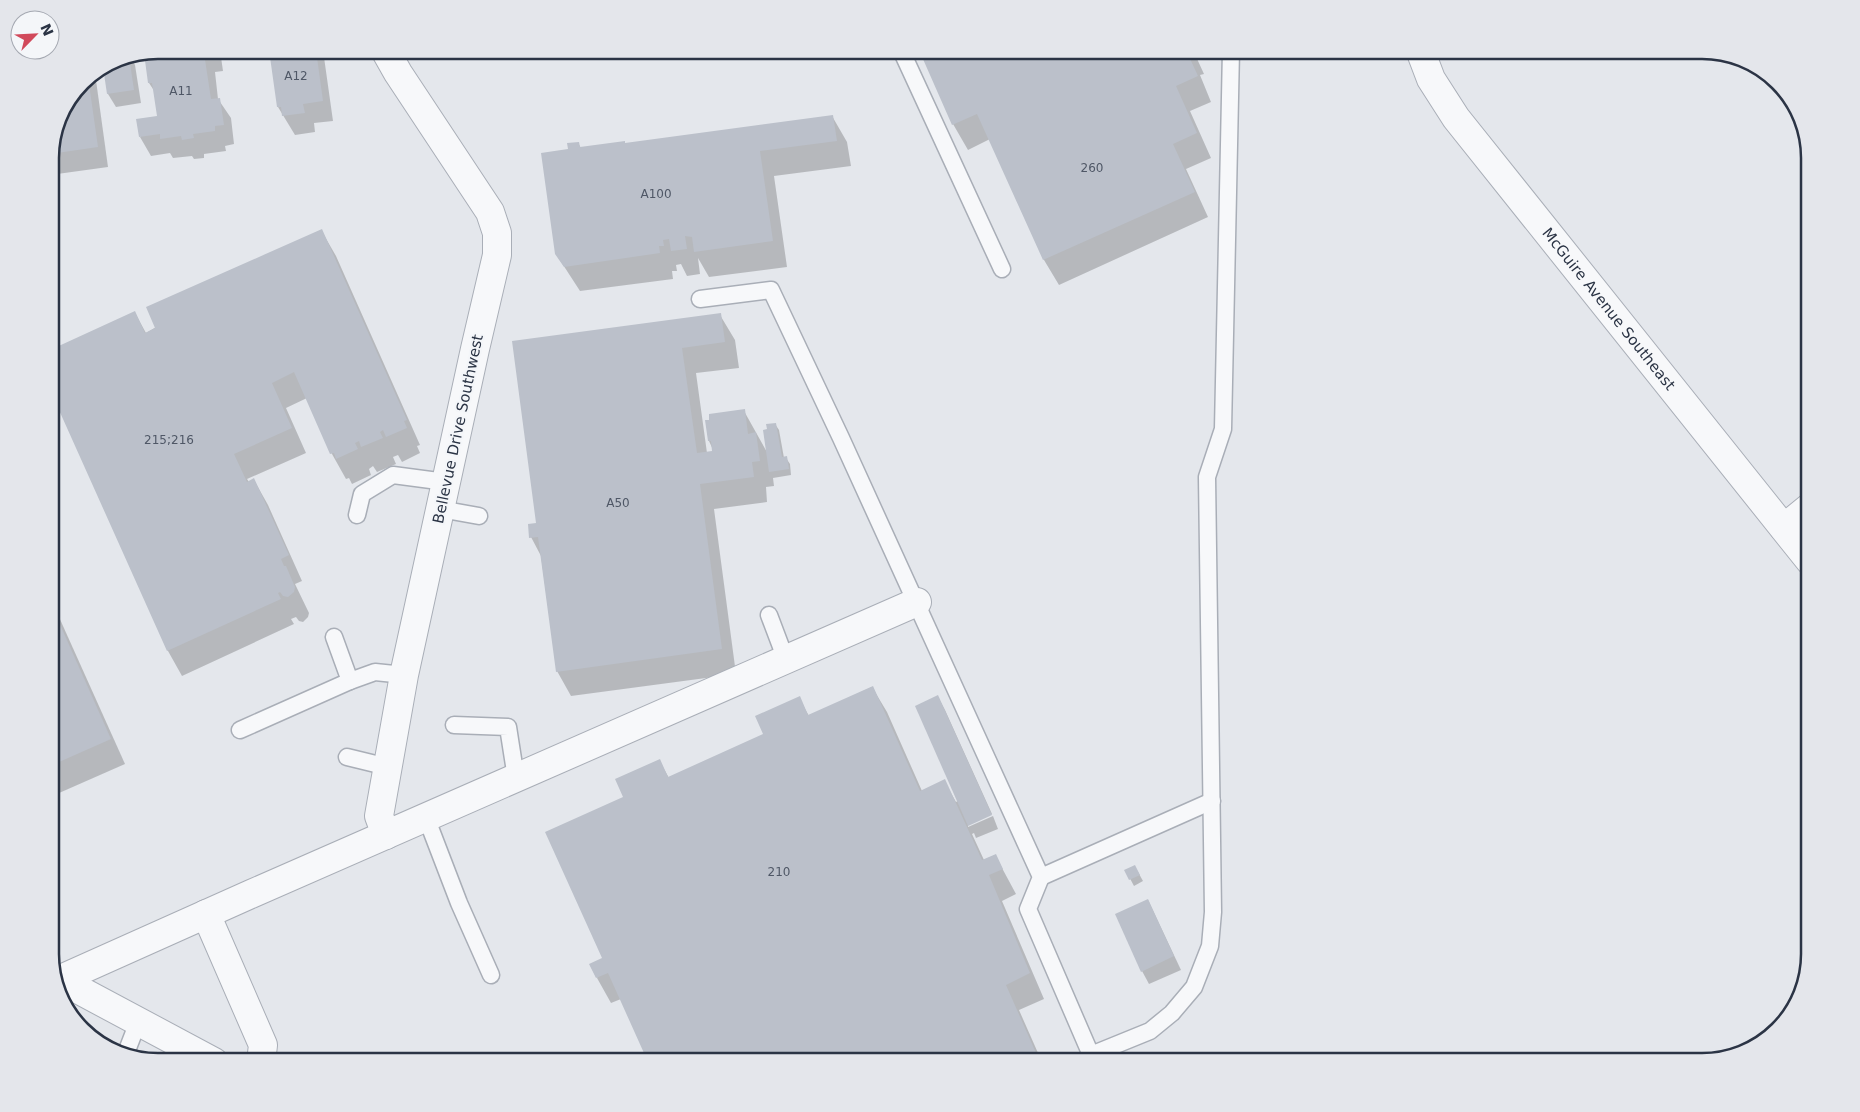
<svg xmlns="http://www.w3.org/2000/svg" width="1860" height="1112" font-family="'DejaVu Sans',sans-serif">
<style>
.shadow{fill:#0003}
.building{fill:#bbc0ca}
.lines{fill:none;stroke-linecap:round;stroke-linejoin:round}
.service-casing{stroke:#a9aeb7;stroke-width:19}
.minor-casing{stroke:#a9aeb7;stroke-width:30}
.service{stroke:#f7f8fa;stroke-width:16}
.minor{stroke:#f7f8fa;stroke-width:28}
.labels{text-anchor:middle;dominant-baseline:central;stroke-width:4.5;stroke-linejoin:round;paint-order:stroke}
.number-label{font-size:12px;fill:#4f5766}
.street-label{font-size:15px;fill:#2b3445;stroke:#f4f6f9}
.rim{fill:none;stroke:#2b3445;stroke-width:2.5}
</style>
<rect width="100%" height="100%" fill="#e4e7ec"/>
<g class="shadow">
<path d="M158,50H220L223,71L215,72L218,99L231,118L234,144L225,146L226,151L204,154V158L194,159L192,156L173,158L170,153L151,156L140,137L158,117L155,92L149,83L145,53Z"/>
<path d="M270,50H323L333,121L314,123L315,132L295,135L278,107Z"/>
<path d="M920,50H1193L1204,74L1200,75L1211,102L1190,111L1211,158L1186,169L1208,217L1059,285L1044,260L990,139L968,150L953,124Z"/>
<path d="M130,56L135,65L141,103L116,107L108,94L104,67L117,58Z"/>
<path d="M95,73L108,167L50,175V151L58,117L82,81Z"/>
<path d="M832,116L847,142L851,166L774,176L787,267L709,277L698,258L700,274L687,276L681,264L676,265L677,271H672L673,279L580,291L556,254L570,150L578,143L581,148L626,144Z"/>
<path d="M321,230L336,256L420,445L417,446L420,453L402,462L398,455L393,457L396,464L377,472L373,466L369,469L371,475L352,484L349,478L346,479L332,454L307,398L286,408L306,453L247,479L249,482L254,480L268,505L302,581L295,584L309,613L308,617L303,622L299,621L296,617L291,619L294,624L182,676L168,651L50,386L135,313L146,333Z"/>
<path d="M720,315L735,340L739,368L696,373L707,453L714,452L709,441L744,411L768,454L775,424L779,430L784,458H786L790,464L791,475L773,478L774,486L766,487L767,502L714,509L736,674L571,696L557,671L541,556L531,537L537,524L513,342Z"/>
<path d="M50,597L125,764L50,797Z"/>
<path d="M872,687L887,712L922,791L944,781L956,802L958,801L938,697L945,710L992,814L968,824V827L993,816L998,829L976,838L974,833L972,834L984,860L995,855L1016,894L1002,901L1044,999L1019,1010L1042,1062H649L621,999L611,1003L597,978L603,959L624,798L659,760L669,778L765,735L799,698L809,716Z"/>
<path d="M1126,871L1138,872L1143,881L1134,886Z"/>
<path d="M1148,900L1181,970L1149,984L1142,971Z"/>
</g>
<g class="building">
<path d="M158,50H215L204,53L211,99L220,98L224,125L215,126V131L193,134L194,138L182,140L181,136L160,139V134L139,137L136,119L157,116L152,83H148L144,53Z"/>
<path d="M269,50H316L323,101L303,104L305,113L282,116L281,107H277Z"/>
<path d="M919,50H1186L1198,76L1176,86L1197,133L1173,144L1195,192L1043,260L977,114L952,125Z"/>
<path d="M129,56L134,90L107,94L103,67L117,58Z"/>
<path d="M88,77L98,147L50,154L58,117L82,81Z"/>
<path d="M833,115L837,141L760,151L773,241L694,252L692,237L685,236L687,249L671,251L669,239L663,240L664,246H659L660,253L564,267L555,254L541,153L568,149L567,143L579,142L580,147L625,141V143Z"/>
<path d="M322,229L407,420L404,421L407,428L386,437L383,430L380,432L383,438L361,447L359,441L355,443L358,449L336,459L334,453L330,454L294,372L272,383L292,428L234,454L247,482L254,478L289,555L281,559L284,566H286L295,587L294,592L288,597L283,596L280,592L278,593L281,599L167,651L50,390V350L135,311L145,333L155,328L146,307Z"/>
<path d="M721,313L725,342L682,348L697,453L712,451L711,441H708L705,420H709V414L745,409L748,434L756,432L760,461L752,462L754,477L700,484L722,649L556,672L538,537L529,538L528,524L536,523L512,341Z"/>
<path d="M776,423L782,457L787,456L789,469L769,472L763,430L767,429L766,424Z"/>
<path d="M50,602L111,739L50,766Z"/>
<path d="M873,686L920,791L945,779L982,860L996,854L1003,869L989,875L1030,973L1006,985L1040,1062H648L608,973L596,978L589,964L602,958L545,832L623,797L615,779L660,759L668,777L763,734L755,716L800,696L808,715Z"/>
<path d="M938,695L992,815L968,826L915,706Z"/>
<path d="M1135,865L1140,875L1129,880L1124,870Z"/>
<path d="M1148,899L1174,956L1141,972L1115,914Z"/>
</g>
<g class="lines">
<defs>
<g id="service">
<path d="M901,50L1002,269"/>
<path d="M700,299L771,290L841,438L1041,877L1028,909L1091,1055L1150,1031L1172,1013L1194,987L1210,946L1213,912L1207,477L1223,429L1231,50"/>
<path d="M440,509L479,516"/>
<path d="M357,515L362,494L393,475L446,482"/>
<path d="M769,615L786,660"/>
<path d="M334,637L350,681"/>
<path d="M454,725L508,727L516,778"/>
<path d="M240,730L350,681L375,672L404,675"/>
<path d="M347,757L388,767"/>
<path d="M426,817L459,903L491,975"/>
<path d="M1041,877L1212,801"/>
<path d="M126,1053L138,1022"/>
</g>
<g id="minor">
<path d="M385,50L398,73L490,212L497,233V255L475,349L404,675L379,816L386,835"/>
<path id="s1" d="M1420,50L1431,79L1456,118L1810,561"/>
<path d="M1784,528L1810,507"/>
<path d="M206,914L263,1045L261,1062"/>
<path d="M55,977L214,1062"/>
<path d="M61,979L251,894L917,602"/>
</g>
</defs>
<use href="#service" class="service-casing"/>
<use href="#minor" class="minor-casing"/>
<use href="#service" class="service"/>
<use href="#minor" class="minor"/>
</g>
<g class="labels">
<g class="number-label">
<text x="296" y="76">A12</text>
<text x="181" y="91">A11</text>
<text x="1092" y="168">260</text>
<text x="656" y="194">A100</text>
<text x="169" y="440">215;216</text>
<text x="618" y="503">A50</text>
<text x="779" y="872">210</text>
</g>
<g class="street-label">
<text stroke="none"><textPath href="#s1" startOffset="322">McGuire Avenue Southeast</textPath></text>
<text transform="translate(458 429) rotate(-78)">Bellevue Drive Southwest</text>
</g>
</g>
<path d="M0 0H1860V1112H0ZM158 59H1702A99 99 0 0 1 1801 158V954A99 99 0 0 1 1702 1053H158A99 99 0 0 1 59 954V158A99 99 0 0 1 158 59Z" fill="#e4e6eb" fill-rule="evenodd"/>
<path class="rim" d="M158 59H1702A99 99 0 0 1 1801 158V954A99 99 0 0 1 1702 1053H158A99 99 0 0 1 59 954V158A99 99 0 0 1 158 59Z"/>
<g transform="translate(35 35) rotate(66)"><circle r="24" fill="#f4f6f9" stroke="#a4a8b1"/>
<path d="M0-4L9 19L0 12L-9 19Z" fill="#d1495b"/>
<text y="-8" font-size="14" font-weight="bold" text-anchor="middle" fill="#2b3445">N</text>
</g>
</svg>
